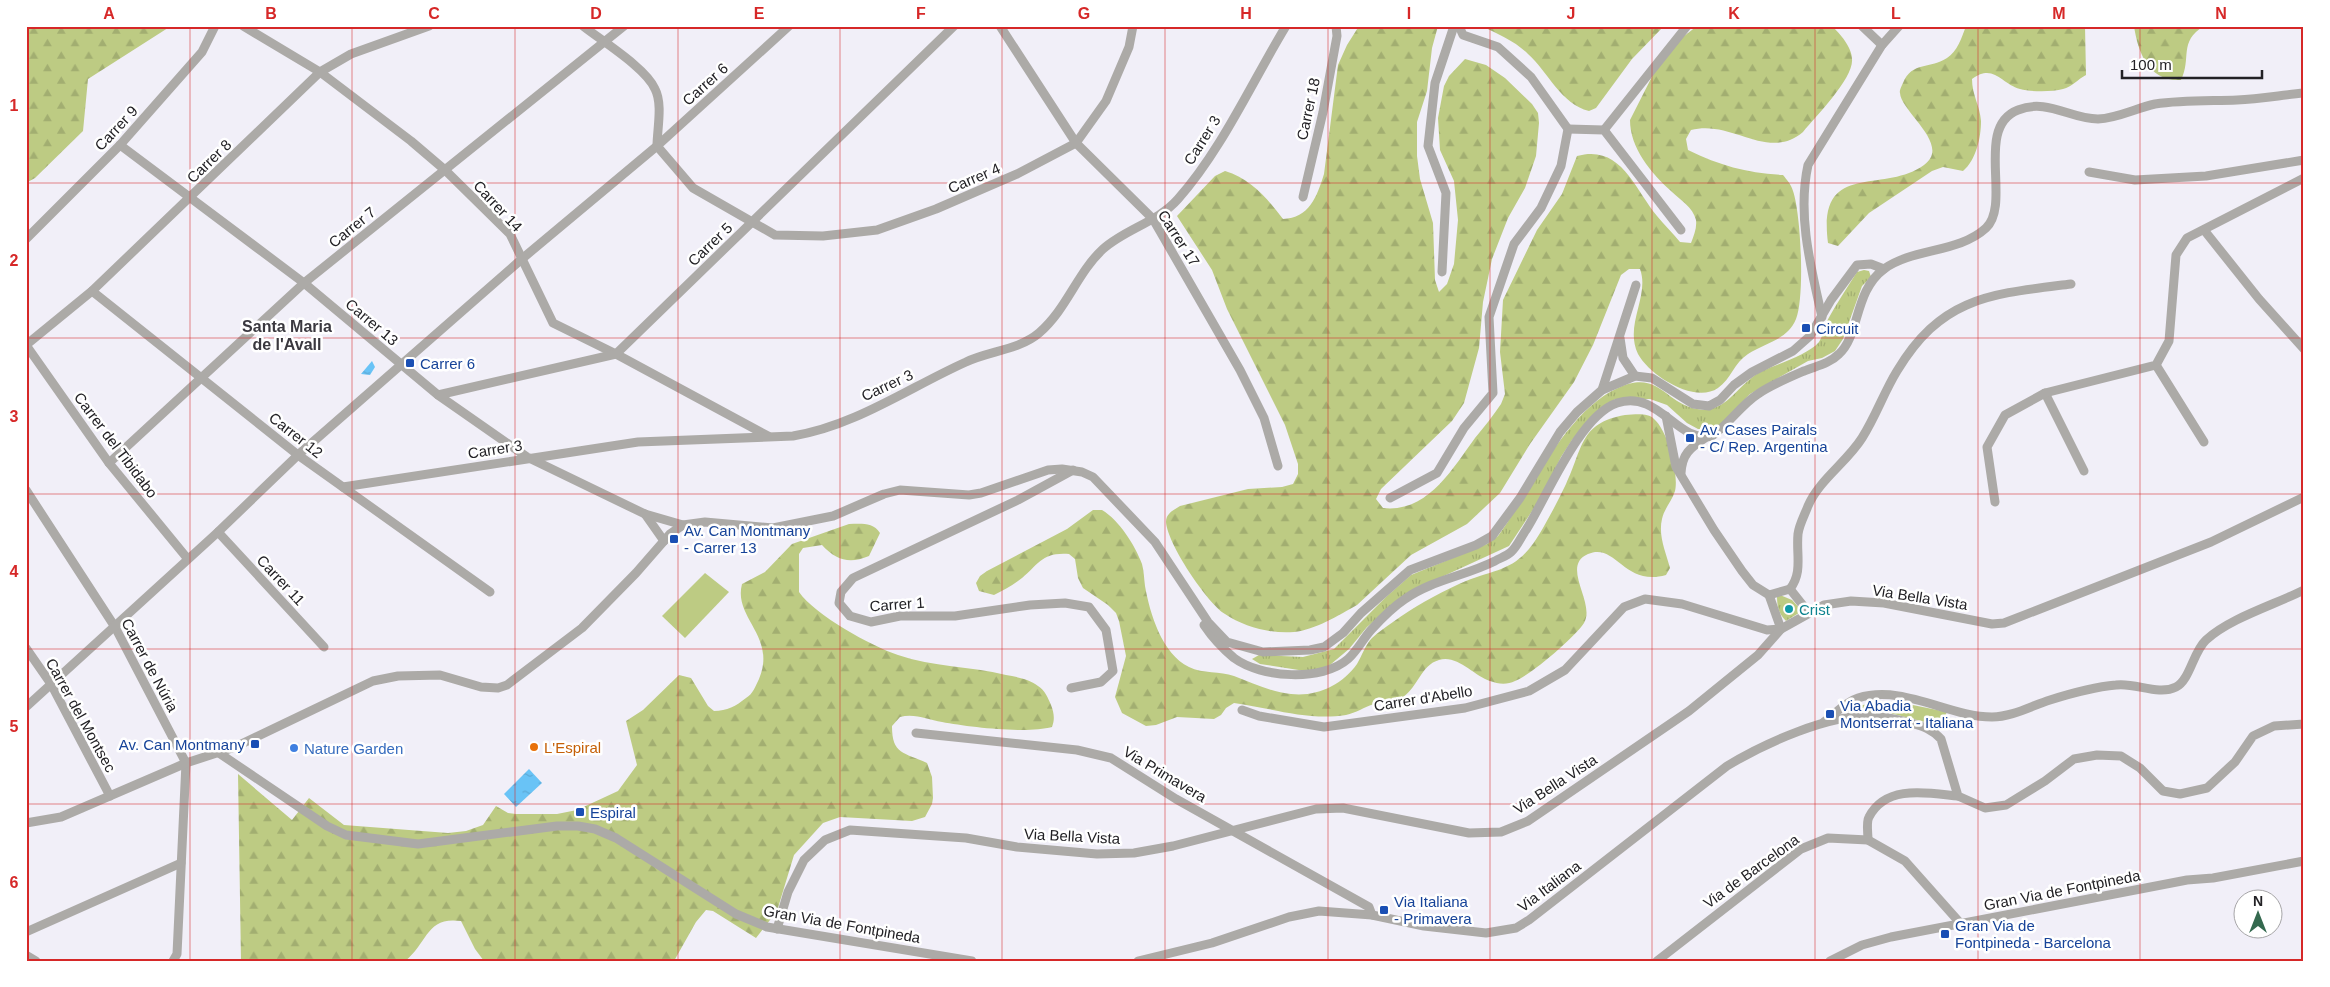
<svg xmlns="http://www.w3.org/2000/svg" width="2330" height="987" font-family="Helvetica,sans-serif">
<style>
.grass{fill:url(#grass-tufts)}
.forest{fill:url(#forest-firs)}
.green{fill:#bdcb83}
.water{fill:url(#water-ripples)}
.lines{fill:none;stroke-linecap:round;stroke-linejoin:round}
.minor{stroke:#acaaa7;stroke-width:9}
.grid{fill:none;stroke:#d62828;stroke-width:1;stroke-opacity:0.55}
.transit-dot{fill:#1a4fb4;stroke:#fff;stroke-width:2}
.culture-dot{fill:#0f9aa8;stroke:#fff;stroke-width:2}
.food-dot{fill:#e8710a;stroke:#fff;stroke-width:2}
.shop-dot{fill:#3f7fe0;stroke:#fff;stroke-width:2}
.labels{text-anchor:middle;dominant-baseline:central;stroke-width:5;stroke-linejoin:round;paint-order:stroke}
.street-label{font-size:15px;fill:#222125;stroke:#fff}
.transit-label{font-size:15px;fill:#164399;stroke:#fff;text-anchor:start}
.culture-label{font-size:15px;fill:#0d838f;stroke:#fff;text-anchor:start}
.food-label{font-size:15px;fill:#c56008;stroke:#fff;text-anchor:start}
.shop-label{font-size:15px;fill:#366cbe;stroke:#fff;text-anchor:start}
.neighbourhood-label{font-size:16px;font-weight:bold;fill:#3a383f;stroke:#fff}
.neatline{fill:none;stroke:#d62828;stroke-width:2}
.grid-label{font-size:16px;text-anchor:middle;font-weight:bold;fill:#d62828}
</style>
<defs>
<pattern id="grass-tufts" width="24" height="20" patternUnits="userSpaceOnUse" patternTransform="scale(1.25)"><rect width="24" height="20" fill="#bdcb83"/><path d="M3 7l-1-3M5 7V3M7 7l1-3M15 17l-1-3M17 17v-4M19 17l1-3" fill="none" stroke="#a2ae71"/></pattern>
<pattern id="forest-firs" width="22" height="20" patternUnits="userSpaceOnUse" patternTransform="scale(1.25)"><rect width="22" height="20" fill="#bdcb83"/><path d="M5 1l3.5 6h-7zM16 11l3.5 6h-7z" fill="#a2ae71"/></pattern>
<pattern id="water-ripples" width="26" height="14" patternUnits="userSpaceOnUse" patternTransform="scale(1.25)"><rect width="26" height="14" fill="#69c3f6"/><path d="M2 4q2-2 4 0t4 0M15 11q2-2 4 0t4 0" fill="none" stroke="#5ba7d3"/></pattern>
</defs>
<rect width="100%" height="100%" fill="#f1eff8"/>
<g class="grass">
<path d="M1864,270L1869,271L1871,277L1862,286L1843,339L1835,351L1822,358L1808,361L1750,394L1722,424L1711,429H1698L1687,423L1667,405L1650,399H1615L1597,412L1572,440L1561,457L1542,496L1509,546L1409,592L1367,627L1349,649L1324,670L1305,671L1260,664L1252,659L1259,655L1303,657L1334,649L1386,597L1411,575L1487,544L1498,536C1531,491 1566,411 1618,388C1659,369 1664,403 1697,409C1726,415 1738,383 1762,371C1777,364 1808,355 1819,342C1823,336 1824,327 1827,321C1836,304 1847,288 1857,272Z"/>
<path d="M1780,595L1792,600L1802,611L1786,621C1779,614 1777,607 1777,596Z"/>
</g>
<g class="forest">
<path d="M26,26H171L88,79L83,131L35,178L26,183Z"/>
<path d="M1359,26H1438L1432,48L1427,91L1417,122V156L1420,179L1433,223L1435,280L1439,292L1447,284L1454,264L1458,220L1454,181L1440,150L1438,118L1444,86L1449,76L1465,59L1486,65L1505,78L1532,104L1538,113L1539,123L1536,156L1525,188L1508,218L1492,259L1483,302L1479,348L1464,403L1452,421L1381,489L1376,499L1383,508C1428,513 1452,469 1475,438C1484,427 1493,416 1501,404L1505,394L1500,352L1503,300L1537,230L1562,194L1577,156C1621,144 1634,188 1657,216C1664,225 1673,233 1680,242L1691,243C1694,235 1697,228 1696,220C1693,207 1680,200 1671,191C1651,173 1630,148 1630,120L1665,51L1697,26H1832C1840,34 1852,47 1852,59C1854,78 1816,116 1803,132C1768,162 1732,119 1691,130L1686,139L1688,150C1721,166 1747,173 1783,175C1787,180 1791,184 1793,191C1801,214 1805,297 1796,319C1788,340 1764,343 1748,354C1734,363 1731,379 1718,388C1695,404 1650,376 1638,354C1624,325 1650,296 1640,269H1629L1621,275L1593,345L1574,382L1530,444L1500,493L1467,524L1411,555L1357,605C1339,615 1315,630 1294,632C1271,634 1244,627 1225,614C1207,603 1167,543 1166,522C1166,513 1174,510 1180,506L1248,489L1282,487L1293,484L1298,474V464L1285,425L1227,309L1212,270L1177,216L1215,176L1225,171C1251,179 1267,198 1283,219C1309,218 1317,197 1324,174L1338,65L1347,45Z"/>
<path d="M1481,26H1664L1632,59L1596,108L1589,111C1561,104 1548,72 1528,54C1515,41 1498,34 1481,26Z"/>
<path d="M1966,26H2085L2086,75C2078,79 2072,87 2063,89C2052,92 2031,92 2020,89C2001,84 1994,63 1972,79C1972,95 1980,106 1981,121C1981,138 1976,160 1963,171L1943,167L1932,171L1869,213L1838,246L1828,243C1817,159 1883,195 1924,165C1952,145 1901,112 1900,93C1899,91 1902,85 1903,83C1912,61 1931,69 1947,58C1957,52 1962,37 1966,26Z"/>
<path d="M2134,26H2204C2178,42 2192,58 2181,80C2149,82 2138,53 2134,26Z"/>
<path d="M1625,415C1634,415 1647,412 1654,419C1668,431 1679,474 1675,491C1672,501 1664,509 1662,519C1658,536 1666,552 1670,568L1666,575C1624,587 1616,542 1588,554C1560,566 1596,603 1584,623C1576,636 1530,676 1515,681C1507,685 1498,684 1490,681C1474,676 1457,654 1439,660C1421,665 1418,687 1403,697C1394,702 1384,701 1374,704C1364,707 1356,713 1346,715C1308,721 1271,708 1234,703L1226,708L1221,715L1214,719L1177,717L1156,725L1146,726L1122,713L1115,697L1126,656L1119,621L1116,613L1108,605L1083,588L1078,578L1075,559L1069,554C1042,552 1039,564 1022,578C1013,585 1004,590 994,595L979,591L976,583L980,576L987,571L1067,529L1093,510H1102C1119,520 1135,545 1142,564C1144,571 1144,579 1145,586C1150,614 1162,654 1189,667C1203,674 1220,671 1234,676C1253,683 1271,692 1291,694C1317,697 1342,685 1357,664C1362,656 1365,645 1372,638C1378,632 1386,627 1393,622C1414,607 1435,595 1459,584C1501,566 1517,574 1543,528C1551,514 1559,499 1566,484C1583,449 1579,423 1625,415Z"/>
<path d="M849,524C861,524 873,522 880,533L869,556C850,564 837,561 822,545L803,548L799,554V592C815,615 871,646 898,655C933,667 970,666 1006,675C1017,677 1029,679 1038,686C1045,690 1048,698 1051,705C1054,713 1055,719 1052,727C1026,734 969,727 942,722C928,720 915,713 900,717L892,726C892,755 904,752 927,763L932,777L933,798L932,804L925,817L912,821L840,817L823,823L794,855L777,911L756,938L713,911L706,910L696,922L674,961H484L475,949L461,921C426,916 428,943 405,961H241L238,774L292,820L309,798L344,825L448,833L466,831L483,825L496,806L508,813L516,814H557L577,810L618,791L637,765L626,721L643,710L679,675L691,678L708,706L714,711C727,711 736,706 746,698C753,694 755,687 759,679C777,636 733,618 742,584L765,572L792,544Z"/>
</g>
<g class="green">
<path d="M705,573L729,592L685,638L662,616Z"/>
<path d="M1898,702L1947,712L1940,726L1886,712H1848L1850,706Z"/>
</g>
<g class="water">
<path d="M372,361L375,367L370,375L361,374Z"/>
<path d="M529,769L542,783L516,807L504,794Z"/>
</g>
<g class="lines">
<g class="minor">
<path d="M243,26L320,72L411,141L445,170L510,234L553,323L616,354L768,436"/>
<path d="M583,26C602,41 646,68 655,89C663,104 657,130 657,146L693,188L775,235L823,236L877,230L936,209L1017,174L1076,143L1106,101L1129,47L1133,26"/>
<path d="M1000,26L1076,143L1153,219L1240,370L1264,418L1278,466"/>
<path d="M1862,26L1882,45"/>
<path d="M1568,129L1604,130L1681,230"/>
<path d="M1604,130L1687,26"/>
<path d="M120,145L304,283L438,395L527,457L645,514L683,525"/>
<path d="M2089,172L2135,180L2206,176L2304,160"/>
<path d="M1303,197L1323,112L1337,36L1336,26"/>
<path d="M2204,230L2259,299L2304,349"/>
<path d="M26,239L120,145L202,52L215,26"/>
<path d="M1442,272L1446,193L1428,146L1435,83L1454,26"/>
<path d="M92,291L298,455L490,592"/>
<path d="M1822,317C1811,268 1797,215 1808,165L1882,45L1899,26"/>
<path d="M1620,338L1623,358L1635,376"/>
<path d="M2156,365L2204,442"/>
<path d="M1602,390L1636,285"/>
<path d="M2045,393L2084,471"/>
<path d="M438,395L616,354L954,26"/>
<path d="M1666,416L1676,467L1714,530L1742,571L1753,585L1769,595"/>
<path d="M109,463L304,283L624,26"/>
<path d="M1681,473C1682,454 1690,448 1705,438"/>
<path d="M343,487L638,442L793,436C855,426 910,387 966,362C989,351 1019,350 1039,333C1067,309 1077,273 1103,249C1125,229 1158,222 1178,199C1221,151 1252,82 1286,26"/>
<path d="M26,490L115,627L186,763L177,954L173,961"/>
<path d="M1390,498L1437,473L1464,428L1493,393L1489,317L1514,244L1541,208L1561,166L1568,129L1531,77L1498,47L1463,35L1459,26"/>
<path d="M1995,502L1987,447L2005,415L2045,393L2156,365L2169,341L2176,255L2187,238L2304,178"/>
<path d="M645,514L664,541"/>
<path d="M218,532L324,647"/>
<path d="M187,558L109,463L26,345L92,291L320,72L351,54L429,26"/>
<path d="M1790,589C1803,572 1796,555 1798,534C1799,525 1805,514 1808,506C1819,480 1847,462 1862,438C1876,416 1884,392 1897,371C1942,296 1991,294 2071,284"/>
<path d="M1204,625C1212,637 1222,648 1234,658C1261,678 1322,682 1348,659C1357,651 1363,639 1371,630C1381,619 1393,607 1405,599C1432,580 1465,576 1495,561C1500,558 1507,556 1511,552C1517,547 1521,537 1526,530C1547,497 1579,416 1617,403C1659,389 1677,444 1712,436C1729,424 1741,405 1758,394C1771,385 1790,377 1804,371C1816,366 1829,364 1839,354C1860,335 1854,291 1884,269C1913,248 1959,253 1986,228C2012,203 1974,127 2018,110C2047,98 2070,119 2098,119C2118,118 2136,108 2155,104C2182,100 2210,101 2237,100C2260,99 2282,95 2304,93"/>
<path d="M26,648L51,684L110,796"/>
<path d="M1071,688L1101,682L1113,671L1106,630L1089,607L1065,603L1030,605L955,616H900L871,622L850,616L839,603L841,592L853,578L1018,500L1073,470"/>
<path d="M26,707L218,532L298,455L523,258L657,146L789,26"/>
<path d="M1242,710L1259,716L1324,727L1465,708L1529,691L1565,670L1624,607L1645,599L1682,604L1767,630L1781,629L1769,595L1790,589L1809,613"/>
<path d="M1824,722C1835,714 1845,702 1858,698C1903,684 1949,717 1992,717C2012,717 2031,706 2050,700C2072,693 2094,687 2116,685C2135,682 2158,696 2176,687C2190,680 2193,652 2206,640C2230,618 2274,605 2304,590"/>
<path d="M916,733L1077,750L1111,758L1176,799L1369,907L1372,915"/>
<path d="M219,753L327,826L346,835L418,844L557,826H578L595,829L616,838L736,914L767,927L972,961"/>
<path d="M26,823L61,817L186,763L235,747L373,681L398,676L440,675L481,687L498,688L507,685L582,628L636,573L670,534L683,525L705,522L773,528L833,516L884,494L900,490L969,495L981,493L1048,470L1062,469L1082,472L1093,477L1155,542L1208,622L1227,642L1263,652L1310,650L1324,647L1343,633L1361,613L1410,570L1476,545L1492,536L1520,498L1560,432L1577,412L1602,390L1635,376L1652,378L1693,404L1709,406L1720,400L1734,385L1752,372L1793,351L1810,336L1831,300L1857,265L1871,264L1884,269"/>
<path d="M1868,840C1868,833 1866,822 1869,817C1886,784 1928,793 1958,796"/>
<path d="M777,929L788,892L804,860L825,840L850,830L966,838L1017,847L1097,854L1134,853L1173,846L1316,809L1343,808L1469,833L1501,832L1528,821L1689,711L1758,655L1781,629L1824,605L1851,601L1884,603L1992,624L2004,623L2211,542L2304,497"/>
<path d="M26,932L181,863"/>
<path d="M26,955L36,961"/>
<path d="M1138,961L1212,943L1289,917L1319,911L1372,915L1424,926L1486,933L1516,928L1529,920L1727,766C1763,744 1831,713 1874,716C1885,716 1897,720 1908,722C1921,726 1931,728 1941,739L1958,796L1985,808L2006,805L2045,781L2074,759L2097,755L2121,756L2140,768L2163,791L2180,794L2207,788L2235,762L2253,736L2274,726L2304,724"/>
<path d="M1657,961L1801,849L1828,838L1868,840L1905,861L1961,924"/>
<path d="M1830,961L1862,945L1891,937L2187,880L2213,878L2304,861"/>
</g>
</g>
<path class="grid" d="M190,26V961M352,26V961M515,26V961M678,26V961M840,26V961M1002,26V961M1165,26V961M1328,26V961M1490,26V961M1652,26V961M1815,26V961M1978,26V961M2140,26V961M26,183H2304M26,338H2304M26,494H2304M26,649H2304M26,804H2304"/>
<g class="transit-dot">
<rect x="1801" y="323" width="10" height="10" rx="2.5"/>
<rect x="405" y="358" width="10" height="10" rx="2.5"/>
<rect x="1685" y="433" width="10" height="10" rx="2.5"/>
<rect x="669" y="534" width="10" height="10" rx="2.5"/>
<rect x="1825" y="709" width="10" height="10" rx="2.5"/>
<rect x="250" y="739" width="10" height="10" rx="2.5"/>
<rect x="575" y="807" width="10" height="10" rx="2.5"/>
<rect x="1379" y="905" width="10" height="10" rx="2.5"/>
<rect x="1940" y="929" width="10" height="10" rx="2.5"/>
</g>
<circle class="culture-dot" cx="1789" cy="609" r="5"/>
<circle class="food-dot" cx="534" cy="747" r="5"/>
<circle class="shop-dot" cx="294" cy="748" r="5"/>
<g class="labels">
<g class="street-label">
<text transform="translate(705 84) rotate(-42)">Carrer 6</text>
<text transform="translate(1308 109) rotate(-78)">Carrer 18</text>
<text transform="translate(116 128) rotate(-47)">Carrer 9</text>
<text transform="translate(1202 140) rotate(-58)">Carrer 3</text>
<text transform="translate(209 161) rotate(-44)">Carrer 8</text>
<text transform="translate(974 178) rotate(-23)">Carrer 4</text>
<text transform="translate(498 206) rotate(47)">Carrer 14</text>
<text transform="translate(352 227) rotate(-39)">Carrer 7</text>
<text transform="translate(1179 238) rotate(57)">Carrer 17</text>
<text transform="translate(710 244) rotate(-44)">Carrer 5</text>
<text transform="translate(372 322) rotate(40)">Carrer 13</text>
<text transform="translate(887 385) rotate(-25)">Carrer 3</text>
<text transform="translate(296 435) rotate(38)">Carrer 12</text>
<text transform="translate(116 445) rotate(53)">Carrer del Tibidabo</text>
<text transform="translate(495 449) rotate(-9)">Carrer 3</text>
<text transform="translate(281 580) rotate(47)">Carrer 11</text>
<text transform="translate(1920 597) rotate(9)">Via Bella Vista</text>
<text transform="translate(897 604) rotate(-4)">Carrer 1</text>
<text transform="translate(150 665) rotate(62)">Carrer de Núria</text>
<text transform="translate(1423 698) rotate(-9)">Carrer d'Abello</text>
<text transform="translate(81 715) rotate(61)">Carrer del Montsec</text>
<text transform="translate(1165 774) rotate(31)">Via Primavera</text>
<text transform="translate(1555 784) rotate(-33)">Via Bella Vista</text>
<text transform="translate(1072 836) rotate(3)">Via Bella Vista</text>
<text transform="translate(1751 871) rotate(-36)">Via de Barcelona</text>
<text transform="translate(1549 886) rotate(-37)">Via Italiana</text>
<text transform="translate(2062 890) rotate(-11)">Gran Via de Fontpineda</text>
<text transform="translate(842 924) rotate(10)">Gran Via de Fontpineda</text>
</g>
<g class="transit-label">
<text x="1816" y="328">Circuit</text>
<text x="420" y="363">Carrer 6</text>
<text x="1700" y="429">Av. Cases Pairals<tspan x="1700" dy="17">- C/ Rep. Argentina</tspan></text>
<text x="684" y="530">Av. Can Montmany<tspan x="684" dy="17">- Carrer 13</tspan></text>
<text x="1840" y="705">Via Abadia<tspan x="1840" dy="17">Montserrat - Italiana</tspan></text>
<text x="245" y="744" text-anchor="end">Av. Can Montmany</text>
<text x="590" y="812">Espiral</text>
<text x="1394" y="901">Via Italiana<tspan x="1394" dy="17">- Primavera</tspan></text>
<text x="1955" y="925">Gran Via de<tspan x="1955" dy="17">Fontpineda - Barcelona</tspan></text>
</g>
<g class="culture-label">
<text x="1799" y="609">Crist</text>
</g>
<g class="food-label">
<text x="544" y="747">L'Espiral</text>
</g>
<g class="shop-label">
<text x="304" y="748">Nature Garden</text>
</g>
<g class="neighbourhood-label">
<text x="287" y="326">Santa Maria<tspan x="287" dy="18">de l'Avall</tspan></text>
</g>
</g>
<rect width="2330" height="987" fill="none" stroke="#ffffff" stroke-width="55"/>
<g transform="translate(2258 914)"><circle r="24" fill="#ffffff" stroke="#a7a6a8"/>
<path d="M0-4L9 19L0 12L-9 19Z" fill="#34694f"/>
<text y="-8" font-size="14" font-weight="bold" text-anchor="middle" fill="#222125">N</text>
</g>
<path d="M2122 70v8h140v-8" fill="none" stroke="#222125" stroke-width="2.5"/>
<text x="2130" y="70" font-size="15" fill="#222125" stroke="#ffffff" stroke-width="4" paint-order="stroke">100 m</text>
<rect x="28" y="28" width="2274" height="932" class="neatline"/>
<g class="grid-label">
<text x="109" y="19">A</text>
<text x="271" y="19">B</text>
<text x="434" y="19">C</text>
<text x="596" y="19">D</text>
<text x="759" y="19">E</text>
<text x="921" y="19">F</text>
<text x="1084" y="19">G</text>
<text x="1246" y="19">H</text>
<text x="1409" y="19">I</text>
<text x="1571" y="19">J</text>
<text x="1734" y="19">K</text>
<text x="1896" y="19">L</text>
<text x="2059" y="19">M</text>
<text x="2221" y="19">N</text>
<text x="14" y="111">1</text>
<text x="14" y="266">2</text>
<text x="14" y="422">3</text>
<text x="14" y="577">4</text>
<text x="14" y="732">5</text>
<text x="14" y="888">6</text>
</g>
</svg>
